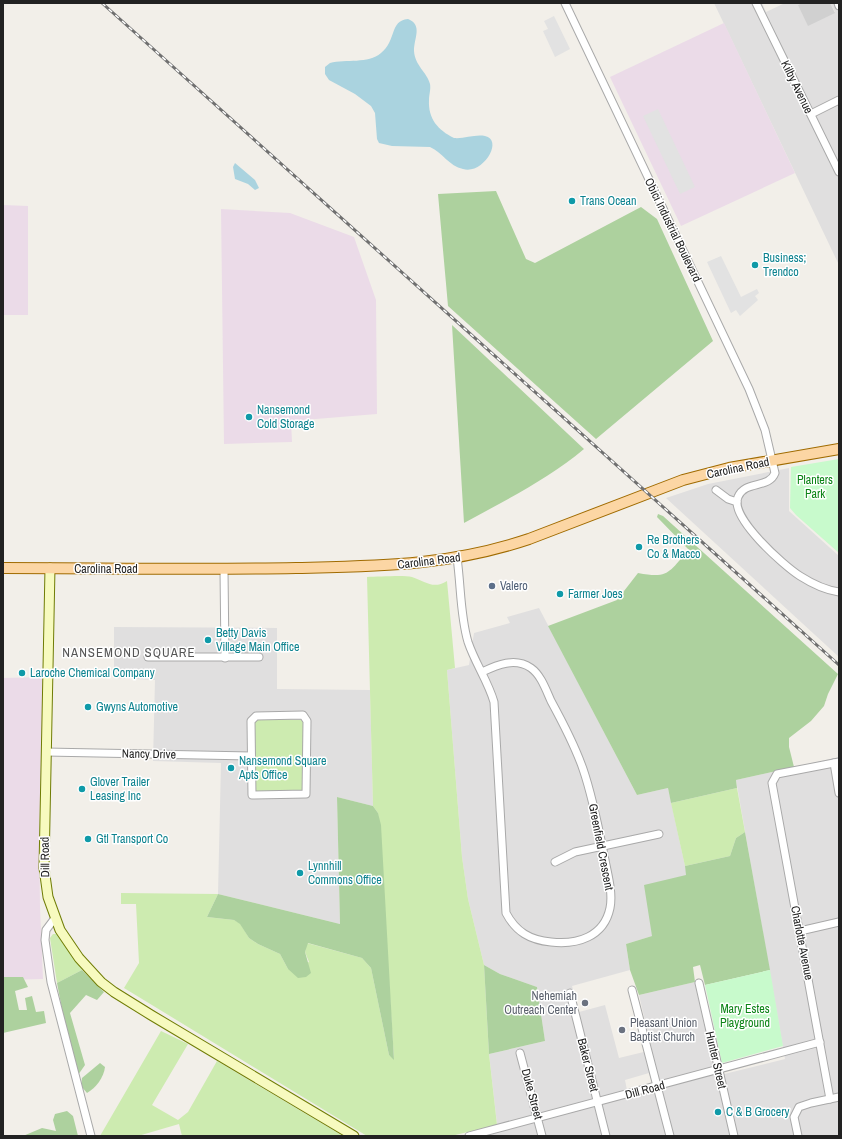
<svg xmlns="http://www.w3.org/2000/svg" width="842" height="1139" font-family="'Archivo Narrow',sans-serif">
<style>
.residential{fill:#e0dfdf;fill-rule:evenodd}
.industrial{fill:#ebdbe8}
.religious{fill:#d0d0d0}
.grass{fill:#cdebb0}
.forest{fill:#add19e}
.park{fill:#c8facc}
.parking{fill:#e2e2e2}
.water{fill:#aad3df}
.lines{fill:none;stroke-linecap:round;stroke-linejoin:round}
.street-casing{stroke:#a9a9a9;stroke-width:9}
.secondary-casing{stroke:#707d05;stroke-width:11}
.primary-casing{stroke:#a06b00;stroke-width:12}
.street{stroke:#fff;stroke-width:7}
.secondary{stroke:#f7fabf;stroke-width:9}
.primary{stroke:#fcd6a4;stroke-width:10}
.rail-casing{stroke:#707070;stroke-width:3}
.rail{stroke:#fff;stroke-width:1.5;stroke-dasharray:4.5;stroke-linecap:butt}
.culture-dot{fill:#0f9aa8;stroke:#fff;stroke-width:1.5}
.service-dot{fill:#5c6f8a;stroke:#fff;stroke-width:1.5}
.worship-dot{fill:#6b7280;stroke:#fff;stroke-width:1.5}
.labels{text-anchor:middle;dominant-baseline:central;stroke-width:3;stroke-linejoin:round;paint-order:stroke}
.street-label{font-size:12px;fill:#222;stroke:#fff}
.culture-label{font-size:12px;fill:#0d838f;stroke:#fff;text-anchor:start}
.park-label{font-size:12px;fill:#0c8416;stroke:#fff}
.service-label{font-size:12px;fill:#4e5e75;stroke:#fff;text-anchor:start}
.worship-label{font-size:12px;fill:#5b616d;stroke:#fff;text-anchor:end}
.neighbourhood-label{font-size:13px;letter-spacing:1px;fill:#555;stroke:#fff}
</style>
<rect width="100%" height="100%" fill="#f2efe9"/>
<g class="residential">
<path d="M714,3H762L766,12L785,3H802L798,5L835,12L830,3H839V265Z"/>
<path d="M789,468V511L839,556V657L666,498L708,484Z"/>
<path d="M539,608L637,795L668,788L687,875L652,936L626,944L630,970L572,986L579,1012L605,1005L619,1058L652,1050L639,995L695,982L716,1076L785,1059L736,780L839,757V1136H471L470,1131L497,1124L489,1054L545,1041L537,987L500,974L484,965L468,899L462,857L447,670L469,665L474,633L510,623L507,617ZM649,1073L652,1083L627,1090L625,1080Z"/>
<path d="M114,627L277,628V689L370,690L373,806L337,797L340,924L218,894L221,763L153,761L155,680L114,678Z"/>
</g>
<g class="industrial">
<path d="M724,23L795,173L681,226L610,77Z"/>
<path d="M3,205L28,206V315H3Z"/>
<path d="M221,209L290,213L354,237L376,300L377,414L291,421L292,442L224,444Z"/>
<path d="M45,677L39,828L40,907L43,979L3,980V678Z"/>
</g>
<path class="religious" d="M802,3H830L835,13L808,26L798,5Z"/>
<g class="grass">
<path d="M367,577C378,577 403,575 412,577C425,581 433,590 447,581L455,668L447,670L462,857L468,899L484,965L489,1054L497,1125L451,1136H367L124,988L139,963L136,904H121V893L218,894L207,917L234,920L240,923L249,938L258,944L280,954L288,969L309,962L305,952L307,943L362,958L371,968L389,1055L394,1059L378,813L373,806Z"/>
<path d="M255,719L305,720L304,793L254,792Z"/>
<path d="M737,788L745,832L736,838L730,856L685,866L671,803Z"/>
<path d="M53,934H57L61,938L82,970L57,983L50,938Z"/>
<path d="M161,1031L188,1044L152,1105L178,1120L188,1112L217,1061L343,1136H182L179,1124L138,1136H100Z"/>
</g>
<g class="forest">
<path d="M496,191L526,259L535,263L641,207L657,219L713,341L596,439L448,306L438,194Z"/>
<path d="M452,325L584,449C548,479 506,500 464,523Z"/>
<path d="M658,514L663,516L838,674L828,694L824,706L811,721L789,738V747L794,767L736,780L737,788L671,803L668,788L637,795L548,626L617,600L638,573C670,579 668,572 689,550L657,517Z"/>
<path d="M337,797L373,806L378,813L381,825L394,1060L389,1055L371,968L362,958L308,943L305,952L311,973L306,977L298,978L288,969L280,954L258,944L249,938L240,924L234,920L207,917L218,894L340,924Z"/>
<path d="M745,832L770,970L705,985L700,965L693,967L695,982L639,995L630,970L626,944L652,936L644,885L686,875L685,866L730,856L736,838Z"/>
<path d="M484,965L500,974L537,987L545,1041L489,1054Z"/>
<path d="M82,970L104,992L97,1000L86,995L70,1013L85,1065L78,1075L64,1020L57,983Z"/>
<path d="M3,977H23L28,987L15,991L19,1010H27L25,998L32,996L36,1012L44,1011L46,1023L3,1033Z"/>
<path d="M100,1063L105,1067C104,1077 96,1088 87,1093L81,1086L82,1078Z"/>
<path d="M67,1111L73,1116L78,1136H23L42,1128L56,1131L53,1120L55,1114Z"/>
</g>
<g class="park">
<path d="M839,459V553L796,515L790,508L791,467Z"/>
<path d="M770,970L783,1046L722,1063L705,985Z"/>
</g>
<g class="parking">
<path d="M554,16L570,49L555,57L543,31L548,29L544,21Z"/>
<path d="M658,109L695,187L680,194L643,116Z"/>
<path d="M721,256L741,297L757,289L759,293L755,296L758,300L740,316L736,310L731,313L707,262Z"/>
</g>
<g class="water">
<path d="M408,19C423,25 414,38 414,51C415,66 427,72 430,84C431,89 429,95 429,100C428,119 438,130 454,138C464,139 475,134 485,136C504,140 483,175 463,169C449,166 443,153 430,147L392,146L379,143L377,139L375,113L371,106L355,94L329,80L325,74V67L330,63C346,59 368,64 381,53C397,40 389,21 408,19Z"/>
<path d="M235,163L255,180L259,188L255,190L248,184L235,179L233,167Z"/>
</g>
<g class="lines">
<defs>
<g id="street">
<path d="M565,3L749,389L765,430L775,473C769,489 745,480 738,497C729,517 783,565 800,576C811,583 825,590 839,592"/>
<path d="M756,3L839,172"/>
<path d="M838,3L839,6"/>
<path d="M811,114L839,100"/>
<path d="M716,490L728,499L737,502"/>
<path d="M457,558C461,585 460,615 468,642C475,663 488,681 494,702L506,913C516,932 530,940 551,942C577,945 604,937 610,908C613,893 608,876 605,860C599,830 593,798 583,769C575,746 563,723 551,701C546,690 541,675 531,668C515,657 497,665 482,672"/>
<path d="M224,570L225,658"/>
<path d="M148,657H259"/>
<path d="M303,715L307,721L306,794L252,795L251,721L256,716Z"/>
<path d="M46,752L251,756"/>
<path d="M834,763L839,793"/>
<path d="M555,862L575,852L659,834"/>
<path d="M55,918L46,930L45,940L51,982L91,1136"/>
<path d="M800,931L839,922"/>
<path d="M699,983L734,1136"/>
<path d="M632,990L670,1136"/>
<path d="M570,993L606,1136"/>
<path d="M520,1053L542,1136"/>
<path d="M830,1099L772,783L777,774L839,762"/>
<path d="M469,1136L820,1042"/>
<path d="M798,1136L794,1117L799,1107L811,1103L839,1097"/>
</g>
<path id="secondary" d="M50,568L44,868L48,897L60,930L79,958L101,982L114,992L151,1015L354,1136"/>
<path id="primary" d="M3,568C101,568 199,570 296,568C380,566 448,566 529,539L683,480L729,468L839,449"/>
</defs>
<use href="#street" class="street-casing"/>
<use href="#secondary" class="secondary-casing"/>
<use href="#primary" class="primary-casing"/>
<use href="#street" class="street"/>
<use href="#secondary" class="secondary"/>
<use href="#primary" class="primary"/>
<defs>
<path id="rail" d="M102,3L839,665"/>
</defs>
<use href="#rail" class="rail-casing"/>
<use href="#rail" class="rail"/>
</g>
<g class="culture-dot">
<circle cx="572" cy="201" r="4"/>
<circle cx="755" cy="265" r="4"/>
<circle cx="249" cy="417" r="4"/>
<circle cx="639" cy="547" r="4"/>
<circle cx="560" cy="594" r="4"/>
<circle cx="208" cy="640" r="4"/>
<circle cx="22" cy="673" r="4"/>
<circle cx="88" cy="707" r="4"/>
<circle cx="231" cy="768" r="4"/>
<circle cx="82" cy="789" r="4"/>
<circle cx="88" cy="839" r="4"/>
<circle cx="300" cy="873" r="4"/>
<circle cx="718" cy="1112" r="4"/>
</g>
<circle class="service-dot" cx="492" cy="586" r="4"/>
<g class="worship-dot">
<circle cx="585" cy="1003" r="4"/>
<circle cx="622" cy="1030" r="4"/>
</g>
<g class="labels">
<g class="street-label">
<text transform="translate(797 87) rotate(64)">Kilby Avenue</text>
<text transform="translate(673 230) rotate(64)">Obici Industrial Boulevard</text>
<text transform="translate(738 468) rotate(-12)">Carolina Road</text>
<text transform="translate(429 561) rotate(-7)">Carolina Road</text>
<text x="106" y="569">Carolina Road</text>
<text transform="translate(149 754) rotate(1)">Nancy Drive</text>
<text transform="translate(601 847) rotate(79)">Greenfield Crescent</text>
<text transform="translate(45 857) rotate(-91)">Dill Road</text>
<text transform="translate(802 943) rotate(79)">Charlotte Avenue</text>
<text transform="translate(716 1060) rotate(77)">Hunter Street</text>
<text transform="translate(588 1065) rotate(76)">Baker Street</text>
<text transform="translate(645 1090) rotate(-15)">Dill Road</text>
<text transform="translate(532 1094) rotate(75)">Duke Street</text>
</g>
<g class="culture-label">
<text x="580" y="201">Trans Ocean</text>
<text x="763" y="258">Business;<tspan x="763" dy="14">Trendco</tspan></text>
<text x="257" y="410">Nansemond<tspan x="257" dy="14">Cold Storage</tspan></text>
<text x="647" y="540">Re Brothers<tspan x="647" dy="14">Co &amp; Macco</tspan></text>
<text x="568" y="594">Farmer Joes</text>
<text x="216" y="633">Betty Davis<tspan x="216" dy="14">Village Main Office</tspan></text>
<text x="30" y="673">Laroche Chemical Company</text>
<text x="96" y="707">Gwyns Automotive</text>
<text x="239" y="761">Nansemond Square<tspan x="239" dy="14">Apts Office</tspan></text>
<text x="90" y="782">Glover Trailer<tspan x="90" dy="14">Leasing Inc</tspan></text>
<text x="96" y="839">Gtl Transport Co</text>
<text x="308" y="866">Lynnhill<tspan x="308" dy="14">Commons Office</tspan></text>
<text x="726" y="1112">C &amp; B Grocery</text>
</g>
<g class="park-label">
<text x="815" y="480">Planters<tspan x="815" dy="14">Park</tspan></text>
<text x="745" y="1009">Mary Estes<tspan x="745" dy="14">Playground</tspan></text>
</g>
<g class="service-label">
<text x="500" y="586">Valero</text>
</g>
<g class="worship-label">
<text x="577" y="996">Nehemiah<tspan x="577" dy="14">Outreach Center</tspan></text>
<text x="630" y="1023" text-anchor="start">Pleasant Union<tspan x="630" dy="14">Baptist Church</tspan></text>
</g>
<g class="neighbourhood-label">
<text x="129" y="652">NANSEMOND SQUARE</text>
</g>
</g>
<rect width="842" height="1139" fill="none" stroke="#222222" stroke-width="8"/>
</svg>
